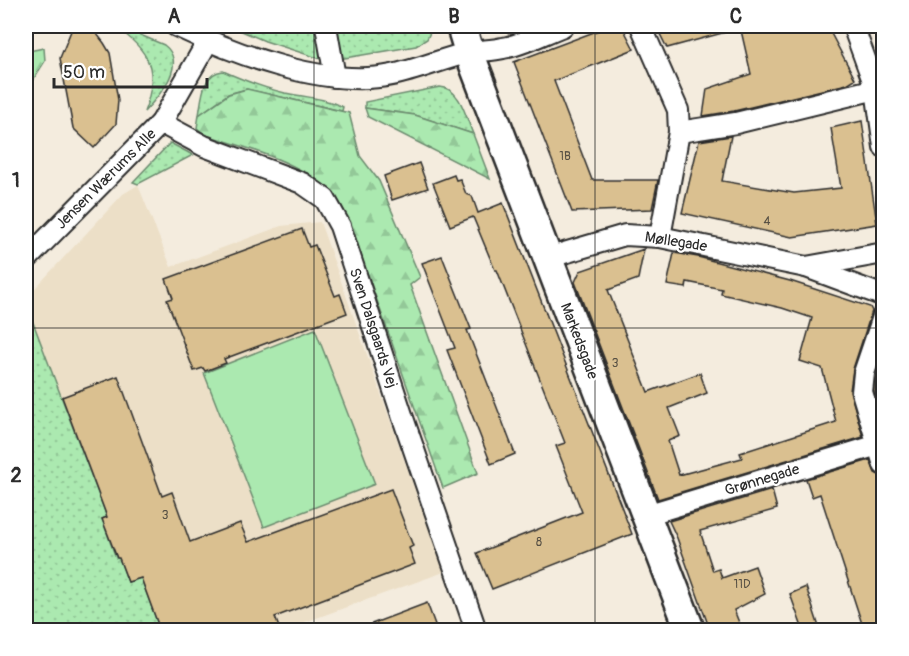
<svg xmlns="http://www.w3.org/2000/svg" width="909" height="656" font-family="Pangolin,sans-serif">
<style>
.built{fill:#ecdfc7}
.grass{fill:url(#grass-dots);stroke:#6b8a6e;stroke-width:1.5}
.forest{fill:url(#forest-firs);stroke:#6b8a6e;stroke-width:1.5}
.pitch{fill:#abe9b0;stroke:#6b8a6e;stroke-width:1.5}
.building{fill:#dac090;stroke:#2b2b2b;stroke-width:1.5}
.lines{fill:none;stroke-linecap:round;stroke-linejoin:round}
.street-casing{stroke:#2b2b2b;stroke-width:24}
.secondary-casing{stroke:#2b2b2b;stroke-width:33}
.street{stroke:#fff;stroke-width:20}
.secondary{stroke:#fff;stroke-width:28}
.grid{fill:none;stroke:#2b2b2b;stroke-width:1.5;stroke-opacity:0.55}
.labels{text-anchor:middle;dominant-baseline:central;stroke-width:4.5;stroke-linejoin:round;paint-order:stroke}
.number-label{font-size:12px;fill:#575044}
.street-label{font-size:15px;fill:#2b2b2b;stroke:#fff}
.neatline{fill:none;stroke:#2b2b2b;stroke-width:2}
.grid-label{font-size:20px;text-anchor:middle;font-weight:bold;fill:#2b2b2b}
</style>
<defs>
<pattern id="grass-dots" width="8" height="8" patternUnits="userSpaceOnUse" patternTransform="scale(1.5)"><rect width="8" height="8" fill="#abe9b0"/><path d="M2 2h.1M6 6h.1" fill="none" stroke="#93c898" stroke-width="1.8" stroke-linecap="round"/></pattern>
<pattern id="forest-firs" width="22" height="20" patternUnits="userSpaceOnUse" patternTransform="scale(1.5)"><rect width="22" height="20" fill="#abe9b0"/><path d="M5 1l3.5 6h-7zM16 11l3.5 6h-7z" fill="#93c898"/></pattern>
</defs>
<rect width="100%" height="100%" fill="#f4ecde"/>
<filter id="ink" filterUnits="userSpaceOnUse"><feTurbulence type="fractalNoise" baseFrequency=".0167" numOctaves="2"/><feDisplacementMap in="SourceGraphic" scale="12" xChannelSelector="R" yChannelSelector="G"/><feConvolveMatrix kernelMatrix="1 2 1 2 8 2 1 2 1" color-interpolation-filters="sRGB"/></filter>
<g filter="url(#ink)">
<path class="built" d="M138,185L171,267L281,226L320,222L444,572L283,630H160L141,578L128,582L119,558H117L102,519L106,517L26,304V298L123,194Z"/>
<g class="grass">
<path d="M114,26H119L164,45C189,64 158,97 144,112C160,71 150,50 114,26Z"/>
<path d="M230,26H433L427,39L416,46L327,61L265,41Z"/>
<path d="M223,71C243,80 264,88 285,93C305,97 325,98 343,107L342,111L246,89L228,94L199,115C202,98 202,73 223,71Z"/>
<path d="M440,87C461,88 466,118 473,134L415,115L365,108V102Z"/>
<path d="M170,143L193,155L138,184L133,182Z"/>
<path d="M26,304L107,517L102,519L116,558H119L128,582L141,578L160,630H35L26,605Z"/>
</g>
<g class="forest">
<path d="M44,48L45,61L33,80L26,81V49L29,51Z"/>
<path d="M247,89L349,113L360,156L379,181L420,277L410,285L478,473L443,488L350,224C346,216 343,207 338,200C310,164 248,148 206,135L197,128L199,115L229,94Z"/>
<path d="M365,108L415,115L473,134L490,179L368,117Z"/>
</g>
<path class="pitch" d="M315,329L375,484L264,527L204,373Z"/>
<g class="building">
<path d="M73,26H78L97,34L104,43L110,53L118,100L116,124L94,148L73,128L60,58Z"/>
<path d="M610,26H622L634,49L554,81L592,180H658L652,209L572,212L514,62Z"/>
<path d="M656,26H730V31L667,48Z"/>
<path d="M740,26H827L855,79L847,84L734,111L703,116L707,89L751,74Z"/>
<path d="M862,121L877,224L792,237L682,213L699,141L731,136L722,181L794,193L841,188L831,128Z"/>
<path d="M419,163L428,188L392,200L384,176Z"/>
<path d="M454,175L456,180L460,179L466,194L472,196L478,213L503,203L632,534L492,589L477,553L582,512L556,446L565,443L497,270H495L473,217L450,226L433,183Z"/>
<path d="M302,229L309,247L315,245L335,296L340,294L347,313L224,359L226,363L205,371L203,368L194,371L167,300L173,298L166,279Z"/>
<path d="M644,249L638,279L608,290L648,392L700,373L707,393L669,408L680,436L668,441L679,475L742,458L740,453L836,422L822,368L800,361L812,318L782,308L721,294L722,289L687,282L686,288L667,285L674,253L698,257L790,281L870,307L872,311L853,369L850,391L863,437L658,499L575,282L580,271Z"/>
<path d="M442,256L471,329L467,330L515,454L491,464L447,350L455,348L422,263Z"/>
<path d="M884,353V422L874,391L876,376Z"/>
<path d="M118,376L162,496L172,492L190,542L240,523L248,542L391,489L413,546L409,548L415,564L275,617L280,630H160L141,578L128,582L119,558H117L102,519L107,517L62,397Z"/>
<path d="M870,460L875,473L883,477L884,630H864L820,494L812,497L806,479Z"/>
<path d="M772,490L777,509L700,531L713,571L719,569L722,578L755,566L765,594L734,610L742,630H710L677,538L669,521Z"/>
<path d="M806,587L820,630H803L790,594Z"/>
<path d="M427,603L437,630H359L358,629Z"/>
</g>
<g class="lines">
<defs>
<g id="street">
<path d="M176,26C235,54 326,89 392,75C417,70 442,59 467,53C479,50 491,51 503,48C523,45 544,33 563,26"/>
<path d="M326,26L335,77"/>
<path d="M641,26L678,110L679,132L660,237"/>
<path d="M853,26L876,89L884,147"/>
<path d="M161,123L204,146L302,183L325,199L340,226L403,418L476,630"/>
<path d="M679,132L736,123L876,89"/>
<path d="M547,258L625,235L660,237L806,267L884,296"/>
<path d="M26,260L161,123L208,41"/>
<path d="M806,267L884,253"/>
<path d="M884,314L864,373L862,392L884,465"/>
<path d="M646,515L878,445"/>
</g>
<path id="secondary" d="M461,26L469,52L690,630"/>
</defs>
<use href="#street" class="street-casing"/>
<use href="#secondary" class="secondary-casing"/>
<use href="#street" class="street"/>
<use href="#secondary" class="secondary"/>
</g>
</g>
<path class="grid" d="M314,26V630M595,26V630M26,328H884"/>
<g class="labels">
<g class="number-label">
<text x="565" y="156">1B</text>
<text x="767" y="221">4</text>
<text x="615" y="363">3</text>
<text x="165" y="515">3</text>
<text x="539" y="542">8</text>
<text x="742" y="584">11D</text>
</g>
<g class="street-label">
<text transform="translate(106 179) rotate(-45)">Jensen Wærums Alle</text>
<text transform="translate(676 242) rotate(9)">Møllegade</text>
<text transform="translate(373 328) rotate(72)">Sven Dalsgaards Vej</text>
<text transform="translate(579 341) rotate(69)">Markedsgade</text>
<text transform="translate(762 480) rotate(-17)">Grønnegade</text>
</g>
</g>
<rect width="909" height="656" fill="none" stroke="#fff" stroke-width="66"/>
<path d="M54 78v9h153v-9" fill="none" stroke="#2b2b2b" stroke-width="3"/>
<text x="63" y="78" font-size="18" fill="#2b2b2b" stroke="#ffffff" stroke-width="4.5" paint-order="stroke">50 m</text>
<rect x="33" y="33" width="843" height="590" class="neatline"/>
<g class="grid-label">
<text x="174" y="23">A</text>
<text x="454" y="23">B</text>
<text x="736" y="23">C</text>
<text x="16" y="187">1</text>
<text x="16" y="482">2</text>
</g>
</svg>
